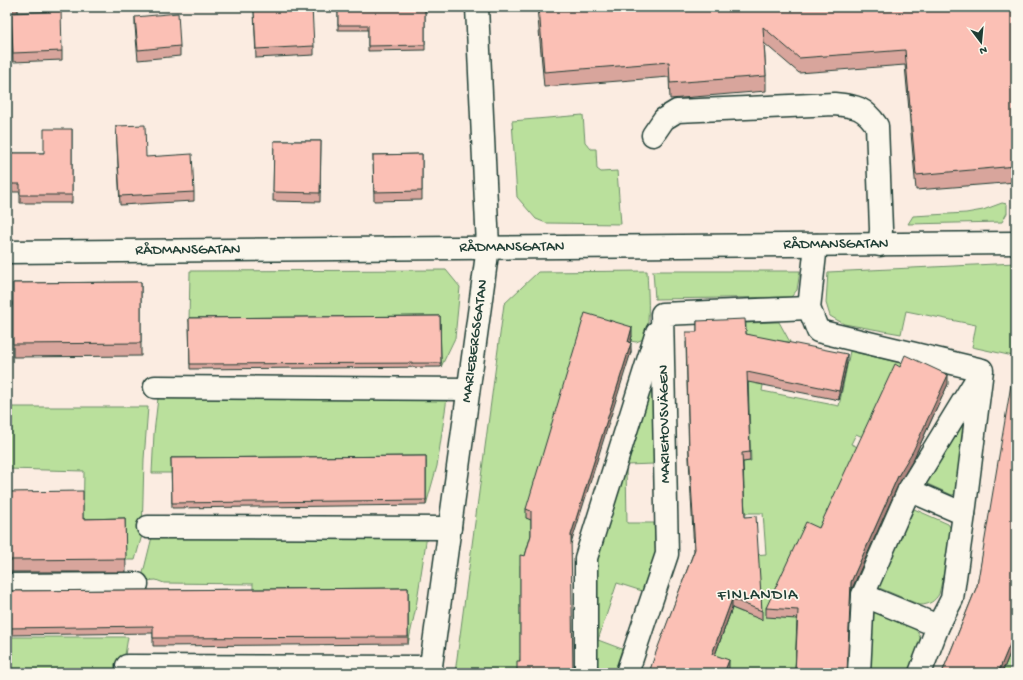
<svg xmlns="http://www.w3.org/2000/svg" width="1023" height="680" font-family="'Gochi Hand',sans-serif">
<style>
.green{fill:#bae09c;stroke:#6c8e68}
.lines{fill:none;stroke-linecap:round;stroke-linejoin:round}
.minor-casing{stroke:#1f3d34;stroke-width:25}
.minor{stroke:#fbf7ec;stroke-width:22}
.wall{fill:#d8a59c;stroke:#1f3d34}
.shaded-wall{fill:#b0867f;stroke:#1f3d34}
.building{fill:#fbc0b5;stroke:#1f3d34}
.labels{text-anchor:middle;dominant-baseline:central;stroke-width:3.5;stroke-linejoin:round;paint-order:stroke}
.street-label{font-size:15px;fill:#1f3d34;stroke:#fbf7ec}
.neighbourhood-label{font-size:16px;letter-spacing:1px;fill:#1f3d34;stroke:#fbf7ec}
</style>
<rect width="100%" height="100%" fill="#fbece1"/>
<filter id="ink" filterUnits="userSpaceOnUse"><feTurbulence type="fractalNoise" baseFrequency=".025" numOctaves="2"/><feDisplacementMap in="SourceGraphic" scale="8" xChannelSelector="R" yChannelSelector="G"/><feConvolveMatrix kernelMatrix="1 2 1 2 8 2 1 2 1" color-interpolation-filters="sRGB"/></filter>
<g filter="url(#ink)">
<g class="green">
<path d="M583,115L585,142L591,149H596L597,169L601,172L617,171L621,224L546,223L536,219L517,197L512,121Z"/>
<path d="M1002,203L1007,204V213L1002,222L908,224L913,216L966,213L983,210Z"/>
<path d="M1016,263V337L1013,356L972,347L976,325L906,311L901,334L844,324L830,316L826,303L828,272Z"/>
<path d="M446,270L460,287L455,338L441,367L440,321L189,322L190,271Z"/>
<path d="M647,271C648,293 650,316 646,338L636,342L630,341L526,518L539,522L532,552L520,565V653H534L517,671V673H455L504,304L538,272Z"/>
<path d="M653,271H800L797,290L791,297L655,299Z"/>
<path d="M779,322L790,342L771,340L762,391L839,406L850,351L905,364L865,438L856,434L851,444L860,448L798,619L795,673H727L712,663L732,608L748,615L755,555L766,554L763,513H745L742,462L751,461L746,323Z"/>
<path d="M652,378L654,464L626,465L627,523H654L656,557L642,591L617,583L598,640L622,649L614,673H593L592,555Z"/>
<path d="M158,398H447L437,466L426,505V461L171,473H152L154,433Z"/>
<path d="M7,407H148L144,459L142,535L135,560H126L83,532L84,471L7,469Z"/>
<path d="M967,416L956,494L952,495L923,482Z"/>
<path d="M914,509L948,524L952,530V538L939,594C935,601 929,605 920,605L877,587Z"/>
<path d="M427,535L416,607L408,644V596L253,597V584L164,583L156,580L141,581L152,537Z"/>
<path d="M869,610C886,615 926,622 920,647C918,655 913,665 909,673H866Z"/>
<path d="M7,637H128L122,673H7Z"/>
<path d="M1013,646L1016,647V673H1002Z"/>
</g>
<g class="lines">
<defs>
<g id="minor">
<path d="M653,135L664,119L677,111L834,104C856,106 864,107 877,126L881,229L880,245"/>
<path d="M816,245L809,308L818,331L982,370L964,514L952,599L938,626L920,673"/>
<path id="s1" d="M7,252L1016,243"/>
<path d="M155,387L468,389"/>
<path d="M909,490L964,514"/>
<path d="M148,527L450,528"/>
<path d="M7,585L137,584"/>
<path d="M863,595L938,626"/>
<path d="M127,666L431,667"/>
<path id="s2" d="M430,673L488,247L477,7"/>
<path d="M586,673V558L657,332"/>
<path d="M627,673L667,554L662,314L809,308"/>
<path d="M859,673L863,595L909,490L978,377"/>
</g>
</defs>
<use href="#minor" class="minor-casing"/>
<use href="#minor" class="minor"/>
</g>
<g class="wall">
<path d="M7,7H18V12L62,51V60L13,62L11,18H7Z"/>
<path d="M338,7H425V50L368,51V30H338Z"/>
<path d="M537,7H1016V182L916,190L905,65L799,73L764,43L766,76V91L670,99L669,77L544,87Z"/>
<path d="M254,10L314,46V55L256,58Z"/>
<path d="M135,17L180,46V56L138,60L135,26Z"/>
<path d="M116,126L146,157L194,192V201L120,205Z"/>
<path d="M72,129V203H20V192H7V153H44Z"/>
<path d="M274,141H321L320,202L273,201Z"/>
<path d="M422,154V200L374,201L373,155Z"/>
<path d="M141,282V356L13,357V283Z"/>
<path d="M440,316L441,367L190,369L189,318Z"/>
<path d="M697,321L746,334L847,363L839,400L748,382L750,461L743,462L745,517L762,611V620L732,608L715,655L729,669L727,673H649L694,551L689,459L686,342L697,332Z"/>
<path d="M632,336L630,343L631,352L520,661L525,556L531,535V520L526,518V509Z"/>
<path d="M900,367L948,384L913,460L898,485L851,591L847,673H795L797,619L766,617V608L819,528Z"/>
<path d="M1016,374V647L1013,646L1002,673H942L977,586Z"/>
<path d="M426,456V505L172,508L171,458Z"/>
<path d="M7,492L83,519L125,518L126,572H9Z"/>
<path d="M408,588V644L153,646V633L7,635V591Z"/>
</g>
<g class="shaded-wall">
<path d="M632,327V336L628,351V342Z"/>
<path d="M631,343V352L571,544V535Z"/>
<path d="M847,354V363L839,400V391Z"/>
<path d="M948,375V384L913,460L898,485L851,591L847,673L851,582L898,476Z"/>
<path d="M732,599V608L712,663V654Z"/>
<path d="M1013,637V646L1002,673H998Z"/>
<path d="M729,660V669L727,673H724Z"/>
</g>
<g class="building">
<rect x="7" y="7" width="11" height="2"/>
<path d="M296,7H312L314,46L256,49L254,10Z"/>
<path d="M338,7H425V45L368,46V25H338Z"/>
<path d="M539,7H1016V166L916,175L905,50L799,58L763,27L766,76L670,83L669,62L544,72Z"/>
<path d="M61,11L62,51L13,53L11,13Z"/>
<path d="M178,13L180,46L138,50L135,17Z"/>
<path d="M145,125L146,157L192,154L194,192L120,196L116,126Z"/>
<path d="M44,129H72V195H20V184H7V153H44Z"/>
<path d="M274,141H321L320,193L273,192Z"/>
<path d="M422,154V191L374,192L373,155Z"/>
<path d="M141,282V343L13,344V283Z"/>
<path d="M585,313L632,327L628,342L631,343L571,535L573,673H517V661H520V555L525,556L531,535V511L526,509Z"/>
<path d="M440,316L441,363L190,364L189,318Z"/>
<path d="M745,319L746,334L847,354L839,391L747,372L750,452L742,453L745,517L756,516L762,611L732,599L712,654L729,660L724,673H649L655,655L695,549L689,450L686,332H697V321Z"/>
<path d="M905,355L948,375L913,451L898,476L851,582L847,673H795L798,610L766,608L806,522L819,528L895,364L900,367Z"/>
<path d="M1013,373L1016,374V638L1013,637L998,673H942L977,586Z"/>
<path d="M426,456V500L172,503L171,458Z"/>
<path d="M83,491V519L125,518L126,559L9,560L7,492Z"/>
<path d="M408,588V637L153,638V626L7,628V591Z"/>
</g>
</g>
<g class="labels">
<g class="street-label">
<text stroke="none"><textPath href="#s1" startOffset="829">RÅDMANSGATAN</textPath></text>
<text stroke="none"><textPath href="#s1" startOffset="505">RÅDMANSGATAN</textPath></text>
<text stroke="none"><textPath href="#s1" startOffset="181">RÅDMANSGATAN</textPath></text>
<text stroke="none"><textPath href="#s2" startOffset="335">MARIEBERGSGATAN</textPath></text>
<text transform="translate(665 424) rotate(-91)">MARIEHOVSVÄGEN</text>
</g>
<g class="neighbourhood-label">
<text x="758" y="596">FINLANDIA</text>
</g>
</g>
<rect width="1023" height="680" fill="none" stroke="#fbf7ec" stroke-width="24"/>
<rect x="12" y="12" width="999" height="656" fill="none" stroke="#1f3d34" stroke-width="1.5" filter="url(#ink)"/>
<g transform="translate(981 42) rotate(164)" stroke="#fbf7ec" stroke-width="3" paint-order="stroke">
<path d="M0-3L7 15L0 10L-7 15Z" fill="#1f3d34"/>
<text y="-6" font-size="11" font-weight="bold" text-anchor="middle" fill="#1f3d34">N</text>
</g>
</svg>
